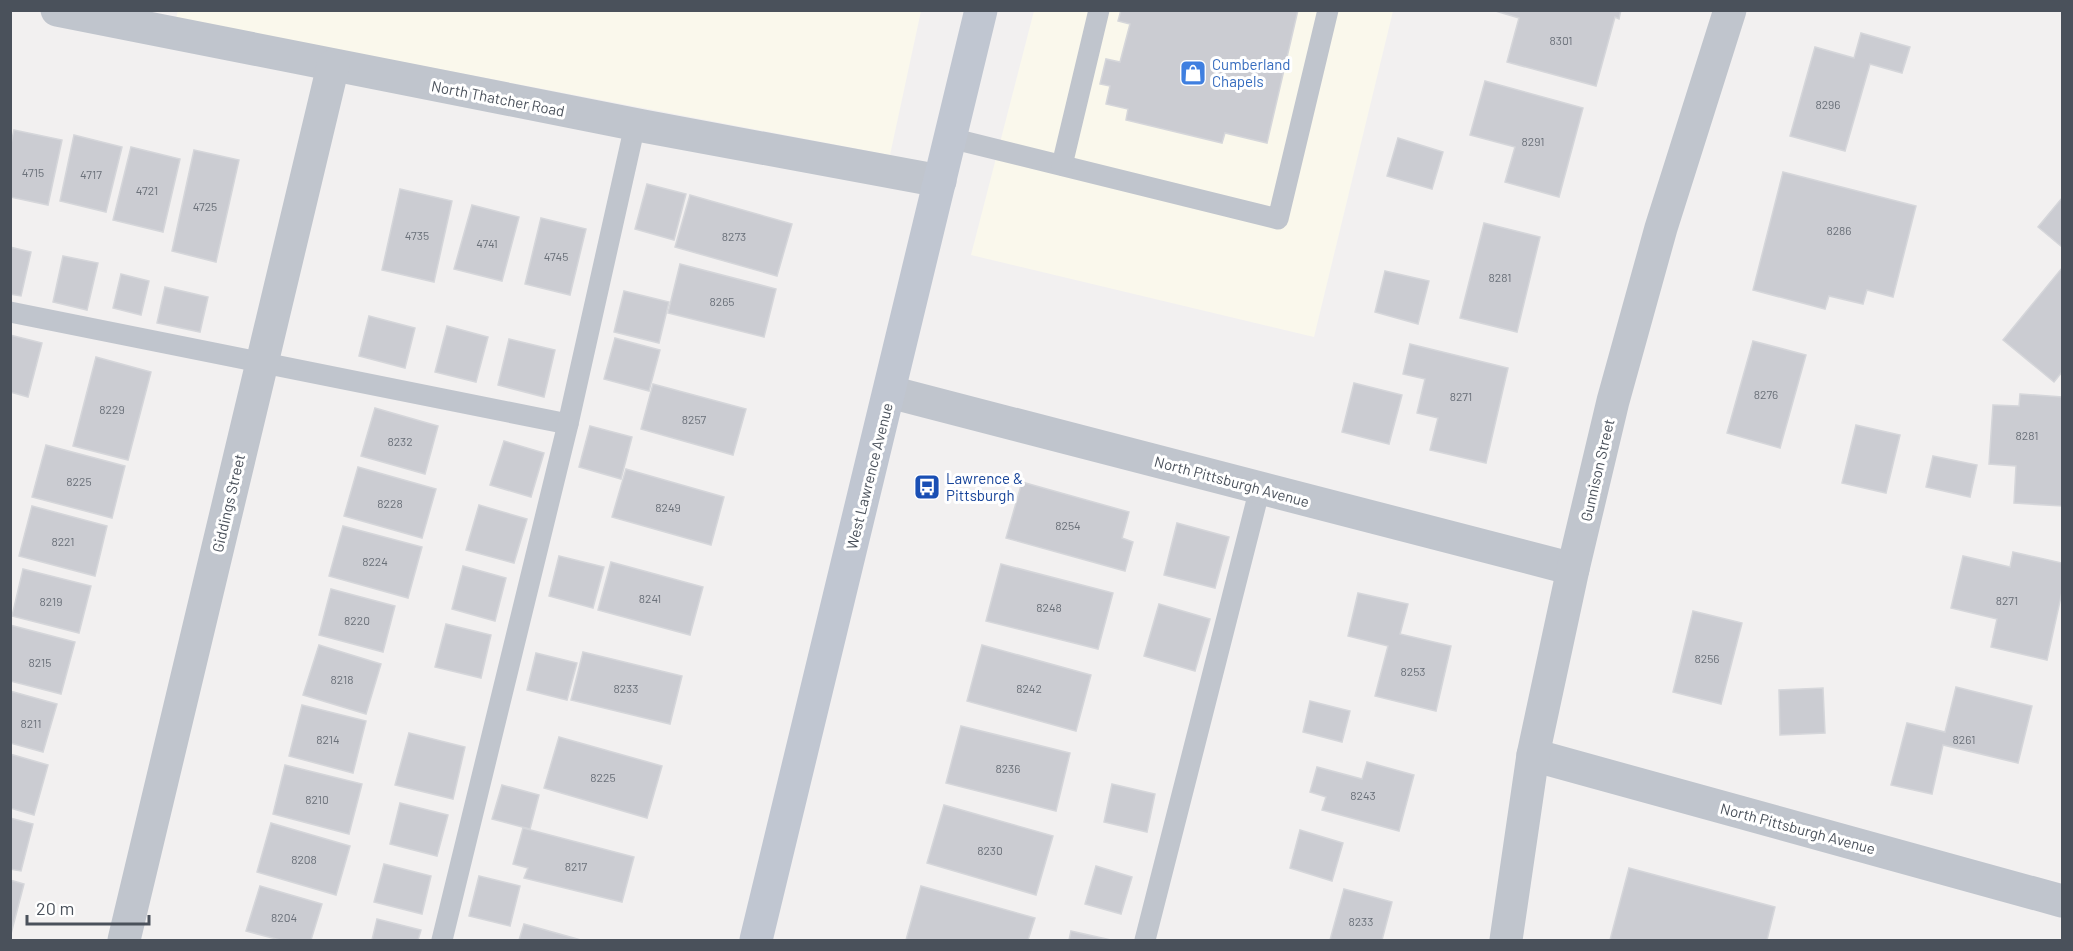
<svg xmlns="http://www.w3.org/2000/svg" width="2073" height="951" font-family="Barlow,sans-serif">
<style>
.commercial{fill:#faf8ec}
.building{fill:#cbccd2;stroke:#d5d6da;stroke-width:1.5}
.lines{fill:none;stroke-linecap:round;stroke-linejoin:round}
.service{stroke:#c0c5cd;stroke-width:21}
.minor{stroke:#c0c5cd;stroke-width:33}
.secondary{stroke:#c0c6d1;stroke-width:33}
.labels{text-anchor:middle;dominant-baseline:central;stroke-width:6;stroke-linejoin:round;paint-order:stroke}
.number-label{font-size:12px;fill:#6a7079}
.shop-label{font-size:15px;fill:#366cbe;stroke:#fff;text-anchor:start}
.street-label{font-size:15px;fill:#4a515b;stroke:#fff}
.transit-label{font-size:15px;fill:#164399;stroke:#fff;text-anchor:start}
</style>
<rect width="100%" height="100%" fill="#f2f0f0"/>
<g class="commercial">
<path d="M178,10L921,11L890,155L176,19Z"/>
<path d="M1034,11H1393L1314,337L971,255Z"/>
</g>
<g class="building">
<path d="M1121,10H1298L1267,143L1225,133L1222,143L1126,120L1128,109L1106,104L1110,86L1100,84L1106,59L1120,62L1130,24L1118,21Z"/>
<path d="M1492,10H1621L1619,19L1615,17L1596,86L1507,62L1519,18Z"/>
<path d="M1861,33L1910,47L1902,73L1870,64L1845,151L1790,136L1815,47L1854,58Z"/>
<path d="M1485,81L1583,108L1559,197L1505,182L1515,147L1470,135Z"/>
<path d="M14,130L62,140L48,205L10,197V148Z"/>
<path d="M74,135L122,147L106,212L60,201Z"/>
<path d="M1398,138L1443,152L1432,189L1387,176Z"/>
<path d="M131,147L180,159L163,232L113,220Z"/>
<path d="M194,150L239,160L216,262L172,251Z"/>
<path d="M1783,172L1916,206L1893,297L1867,290L1863,304L1829,296L1825,309L1753,290Z"/>
<path d="M647,184L686,194L674,240L635,229Z"/>
<path d="M400,189L452,201L434,282L382,270Z"/>
<path d="M690,195L792,224L777,276L675,247Z"/>
<path d="M2062,198V247L2038,227Z"/>
<path d="M472,205L519,217L502,281L454,269Z"/>
<path d="M541,218L586,229L570,295L525,284Z"/>
<path d="M1484,223L1540,237L1517,332L1460,318Z"/>
<path d="M10,247L31,252L21,296L10,294Z"/>
<path d="M63,256L98,263L87,310L53,302Z"/>
<path d="M680,264L776,289L764,337L668,313Z"/>
<path d="M2062,268V372L2054,382L2003,340Z"/>
<path d="M1385,271L1429,281L1418,324L1375,312Z"/>
<path d="M121,274L149,281L141,315L113,308Z"/>
<path d="M165,287L208,297L200,332L157,323Z"/>
<path d="M624,291L669,302L659,343L614,332Z"/>
<path d="M369,316L415,328L405,368L359,356Z"/>
<path d="M447,326L488,337L476,382L435,372Z"/>
<path d="M10,335L42,343L28,397L10,392Z"/>
<path d="M615,338L660,350L649,391L604,379Z"/>
<path d="M509,339L555,350L544,397L498,385Z"/>
<path d="M1753,341L1806,355L1780,448L1727,433Z"/>
<path d="M1410,344L1508,368L1486,463L1430,450L1438,418L1417,413L1425,379L1403,374Z"/>
<path d="M96,357L151,372L128,460L73,446Z"/>
<path d="M1354,383L1402,395L1389,444L1342,432Z"/>
<path d="M653,384L746,409L733,455L641,429Z"/>
<path d="M2020,394L2062,397V506L2014,503L2016,466L1989,464L1993,405L2019,406Z"/>
<path d="M375,408L438,426L425,474L361,456Z"/>
<path d="M1856,425L1900,435L1886,493L1842,483Z"/>
<path d="M590,426L632,437L621,479L579,467Z"/>
<path d="M504,441L544,453L531,497L490,485Z"/>
<path d="M46,445L125,466L112,518L32,497Z"/>
<path d="M1933,456L1977,465L1970,497L1926,487Z"/>
<path d="M358,467L436,489L422,538L344,516Z"/>
<path d="M626,469L724,497L711,545L612,517Z"/>
<path d="M1022,482L1129,512L1122,538L1133,542L1125,571L1006,538Z"/>
<path d="M479,505L527,519L514,563L466,550Z"/>
<path d="M32,506L107,526L95,576L19,556Z"/>
<path d="M1177,523L1229,537L1215,588L1164,575Z"/>
<path d="M343,526L422,547L408,598L329,576Z"/>
<path d="M2013,552L2062,563V592L2047,660L1991,647L1997,619L1951,608L1963,556L2010,567Z"/>
<path d="M559,556L604,567L593,608L549,596Z"/>
<path d="M611,562L703,587L690,635L598,610Z"/>
<path d="M1001,564L1113,593L1098,649L986,621Z"/>
<path d="M463,566L506,578L495,621L452,609Z"/>
<path d="M23,569L91,586L79,633L12,616Z"/>
<path d="M331,589L395,606L383,652L319,635Z"/>
<path d="M1358,593L1408,604L1400,634L1451,646L1436,711L1375,696L1388,646L1348,636Z"/>
<path d="M1159,604L1210,619L1195,671L1144,656Z"/>
<path d="M1693,611L1742,623L1721,704L1673,692Z"/>
<path d="M446,624L491,635L481,678L435,667Z"/>
<path d="M10,625L75,642L61,694L10,681Z"/>
<path d="M319,645L381,664L366,714L303,695Z"/>
<path d="M982,645L1091,675L1076,731L967,701Z"/>
<path d="M583,652L682,676L670,724L571,700Z"/>
<path d="M536,653L577,663L567,700L527,690Z"/>
<path d="M1956,687L2032,706L2018,763L1943,745L1932,794L1891,785L1907,723L1945,732Z"/>
<path d="M1823,688L1825,733L1780,735L1779,690Z"/>
<path d="M10,691L57,704L43,752L10,743Z"/>
<path d="M1310,701L1350,711L1342,742L1303,732Z"/>
<path d="M302,705L366,721L353,773L289,756Z"/>
<path d="M961,726L1070,753L1056,811L946,783Z"/>
<path d="M409,733L465,747L453,799L395,785Z"/>
<path d="M559,737L662,766L647,818L544,788Z"/>
<path d="M10,754L48,765L34,815L10,808Z"/>
<path d="M1367,762L1414,775L1399,831L1322,810L1326,797L1310,792L1317,767L1362,779Z"/>
<path d="M285,765L362,784L349,834L273,814Z"/>
<path d="M1112,784L1155,794L1147,832L1104,822Z"/>
<path d="M502,785L539,795L530,829L492,819Z"/>
<path d="M400,803L448,815L437,856L390,844Z"/>
<path d="M944,805L1053,836L1036,895L927,863Z"/>
<path d="M10,818L33,824L21,871L10,869Z"/>
<path d="M271,823L350,846L336,895L257,872Z"/>
<path d="M523,828L634,857L622,902L524,878L528,868L513,864Z"/>
<path d="M1300,830L1343,843L1332,881L1290,868Z"/>
<path d="M384,864L431,876L422,914L374,902Z"/>
<path d="M1096,866L1132,877L1121,914L1085,904Z"/>
<path d="M1629,868L1775,907L1767,940H1610Z"/>
<path d="M479,876L520,886L510,926L469,916Z"/>
<path d="M10,880L24,884L11,934L10,933Z"/>
<path d="M260,886L322,904L311,940H280L246,931Z"/>
<path d="M921,886L1035,918L1028,940H906Z"/>
<path d="M1344,889L1392,902L1382,940H1330Z"/>
<path d="M377,919L421,930L418,940H372Z"/>
<path d="M524,924L581,940H519Z"/>
<path d="M1071,931L1111,940H1069Z"/>
</g>
<g class="lines">
<g class="service">
<path d="M950,138L1278,219L1328,10"/>
<path d="M1062,165L1099,10"/>
<path d="M10,312L568,424"/>
<path d="M442,940L568,424L635,125"/>
<path d="M1145,940L1260,488"/>
</g>
<g class="minor">
<path d="M57,10L643,126L940,181"/>
<path d="M890,392L1573,569"/>
<path d="M1533,755L2062,901"/>
<path d="M124,940L333,66"/>
<path d="M1506,940L1533,755L1573,569L1613,401L1661,228L1730,10"/>
</g>
<path class="secondary" d="M756,940L981,10"/>
</g>
<defs>
<symbol id="shop-square" viewBox="-11 -11 22 22"><rect x="-9" y="-9" width="18" height="18" rx="4" fill="#3f7fe0" stroke="#fff"/><path d="M-5-2.5h2.3a2.7 3.5 0 0 1 5.4 0H5L5.5 6h-11ZM-1.5-2.5h3a1.5 2.3 0 0 0-3 0Z" fill="#fff"/></symbol>
<symbol id="bus-square" viewBox="-11 -11 22 22"><rect x="-9" y="-9" width="18" height="18" rx="4" fill="#1a4fb4" stroke="#fff"/><path d="M-5-6H5V4H4V6H2V4H-2V6H-4V4H-5ZM-3.5-4V0h7V-4ZM-3.5 1.2v1.5H-2V1.2ZM2 1.2v1.5H3.5V1.2Z" fill="#fff"/></symbol>
</defs>
<g fill-rule="evenodd">
<use href="#shop-square" x="1178" y="58" width="30" height="30"/>
<use href="#bus-square" x="912" y="472" width="30" height="30"/>
</g>
<g class="labels">
<g class="number-label">
<text x="1561" y="40">8301</text>
<text x="1828" y="104">8296</text>
<text x="1533" y="141">8291</text>
<text x="33" y="172">4715</text>
<text x="91" y="174">4717</text>
<text x="147" y="190">4721</text>
<text x="205" y="206">4725</text>
<text x="1839" y="230">8286</text>
<text x="417" y="235">4735</text>
<text x="734" y="236">8273</text>
<text x="487" y="243">4741</text>
<text x="556" y="256">4745</text>
<text x="1500" y="277">8281</text>
<text x="722" y="301">8265</text>
<text x="1766" y="394">8276</text>
<text x="1461" y="396">8271</text>
<text x="112" y="409">8229</text>
<text x="694" y="419">8257</text>
<text x="2027" y="435">8281</text>
<text x="400" y="441">8232</text>
<text x="79" y="481">8225</text>
<text x="390" y="503">8228</text>
<text x="668" y="507">8249</text>
<text x="1068" y="525">8254</text>
<text x="63" y="541">8221</text>
<text x="375" y="561">8224</text>
<text x="650" y="598">8241</text>
<text x="2007" y="600">8271</text>
<text x="51" y="601">8219</text>
<text x="1049" y="607">8248</text>
<text x="357" y="620">8220</text>
<text x="1707" y="658">8256</text>
<text x="40" y="662">8215</text>
<text x="1413" y="671">8253</text>
<text x="342" y="679">8218</text>
<text x="626" y="688">8233</text>
<text x="1029" y="688">8242</text>
<text x="31" y="723">8211</text>
<text x="328" y="739">8214</text>
<text x="1964" y="739">8261</text>
<text x="1008" y="768">8236</text>
<text x="603" y="777">8225</text>
<text x="1363" y="795">8243</text>
<text x="317" y="799">8210</text>
<text x="990" y="850">8230</text>
<text x="304" y="859">8208</text>
<text x="576" y="866">8217</text>
<text x="284" y="917">8204</text>
<text x="1361" y="921">8233</text>
</g>
<g class="shop-label">
<text x="1212" y="64">Cumberland<tspan x="1212" dy="17">Chapels</tspan></text>
</g>
<g class="street-label">
<text transform="translate(498 98) rotate(11)">North Thatcher Road</text>
<text transform="translate(1597 470) rotate(-77)">Gunnison Street</text>
<text transform="translate(869 476) rotate(-76)">West Lawrence Avenue</text>
<text transform="translate(1232 481) rotate(15)">North Pittsburgh Avenue</text>
<text transform="translate(228 503) rotate(-77)">Giddings Street</text>
<text transform="translate(1798 828) rotate(15)">North Pittsburgh Avenue</text>
</g>
<g class="transit-label">
<text x="946" y="478">Lawrence &amp;<tspan x="946" dy="17">Pittsburgh</tspan></text>
</g>
</g>
<rect width="2073" height="951" fill="none" stroke="#4a515b" stroke-width="24"/>
<path d="M27 915v9h122v-9" fill="none" stroke="#4a515b" stroke-width="3"/>
<text x="36" y="915" font-size="18" fill="#4a515b" stroke="#ffffff" stroke-width="4.5" paint-order="stroke">20 m</text>
</svg>
